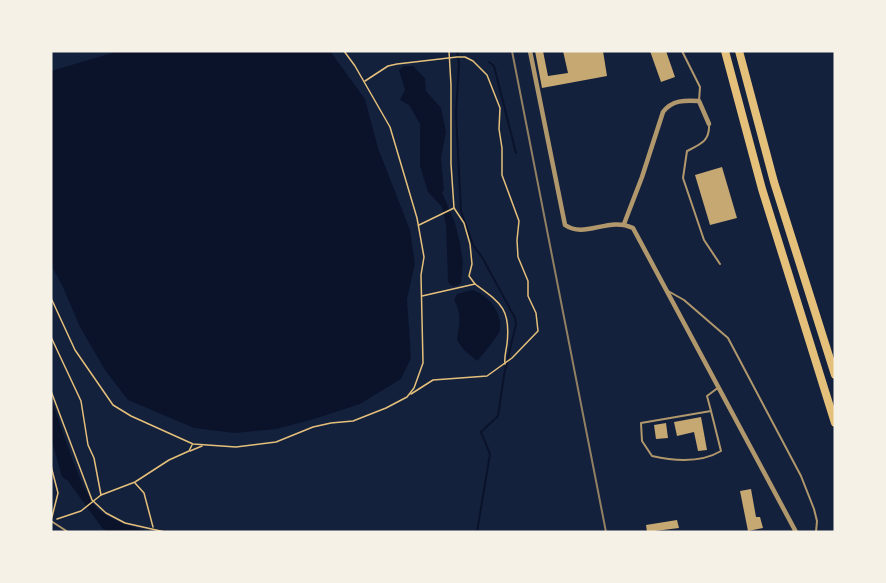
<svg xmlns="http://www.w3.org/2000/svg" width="886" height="583" font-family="'Open Sans',sans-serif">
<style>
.water{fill:#0b132b}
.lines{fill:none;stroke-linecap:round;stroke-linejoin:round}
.stream{stroke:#0b132b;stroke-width:2}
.building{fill:#c6a872}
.path{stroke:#e5c07b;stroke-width:1.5}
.service{stroke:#b1986c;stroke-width:2}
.minor{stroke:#b1986c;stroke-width:4.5}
.trunk{stroke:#e5c07b;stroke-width:8}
.rail{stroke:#918062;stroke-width:2}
</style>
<rect width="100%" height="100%" fill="#14213d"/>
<g class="water">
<path d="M119,51H330L365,99L378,148L410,230L415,264L407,299L411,358L401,379L360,404L314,419L276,429L235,433L194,428L128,400L105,370L80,327L62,285L51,265V71Z"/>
<path d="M404,66H413L425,78L426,91L441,108L446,132L441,158L444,190L442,192L455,223L460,243L463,262L461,283L456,286H452L448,282L446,225L442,207L428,192L420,166V124L409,105L400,100L405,90L399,70Z"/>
<path d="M472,290C488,294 503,313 500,330C500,334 481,357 477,361L464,350L457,340C459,325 462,314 454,300L457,294Z"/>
<path d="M51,399C61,424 82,495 99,510C114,522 133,527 151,532H108L102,528L68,481L62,477L51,438Z"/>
</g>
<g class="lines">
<g class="stream">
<path d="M457,51L459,64L456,113L461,211L473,245L482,257L515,318L516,324L504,375L498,416L481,432L490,454L477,532"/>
<path d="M489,62L494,66L516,153"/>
</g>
</g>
<g class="building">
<path d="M535,51H543L548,76L568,73L563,51H603L607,76L542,88Z"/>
<path d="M650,51H666L675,77L661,82Z"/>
<path d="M722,167L737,218L710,225L695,175Z"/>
<path d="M701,417L707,450L698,451L694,432L677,436L674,422Z"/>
<path d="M666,423L668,438L656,439L654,425Z"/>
<path d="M751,489L756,517H760L763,528L748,531L740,491Z"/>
<path d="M677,520L679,528L647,532L646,525Z"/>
</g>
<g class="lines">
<g class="path">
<path d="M449,51L451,85V164L454,208L464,223L470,244L472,264L469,276L475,284"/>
<path d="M365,81L388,66L397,64L457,57H465L473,61L487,75L500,108L499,129L502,148V175L519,221L517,240L518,257L528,281V296L536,313L538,331L512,358L487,376L433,380L411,394"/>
<path d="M419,225L454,208"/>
<path d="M422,296L475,284C501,303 511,309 507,344C506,351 504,357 505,364"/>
<path d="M51,298L75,350L113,405L131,416L193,444L236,447L276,442L313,427L331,423L353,421L386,408L407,397L414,388L423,363L421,275L424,257L417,218L390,127L355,66L344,51"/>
<path d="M51,337L81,401L88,445L94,458L101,495"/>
<path d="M51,391L92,500L106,513L125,523L165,532"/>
<path d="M190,451L202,446"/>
<path d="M51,466L58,493L52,517"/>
<path d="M135,483L144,493L153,527"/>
<path d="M57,519L81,511L101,495L135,482L169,460L189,451L192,445"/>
</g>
<g class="service">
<path d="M682,51L700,87L699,101"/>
<path d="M709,124C710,141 701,144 687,151L683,178L704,240L720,264"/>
<path d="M668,291L684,300L728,338L801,476L814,509L817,521L816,532"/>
<path d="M711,411L721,451C701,463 674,461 652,456L642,441L641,423L711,411L707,396L719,387"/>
<path d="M51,521L68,532"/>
</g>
<g class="minor">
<path d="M530,51L565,225C585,239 609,216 633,228L796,532"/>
<path d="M624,224L642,177L663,112C672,100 685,100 699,101L709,124"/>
</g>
<g class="trunk">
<path d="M725,51L762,189L835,423"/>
<path d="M739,51L774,182L835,375"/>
</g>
<path class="rail" d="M512,51L606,532"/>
</g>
<rect width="886" height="583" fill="none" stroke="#f6f1e7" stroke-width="105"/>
</svg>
